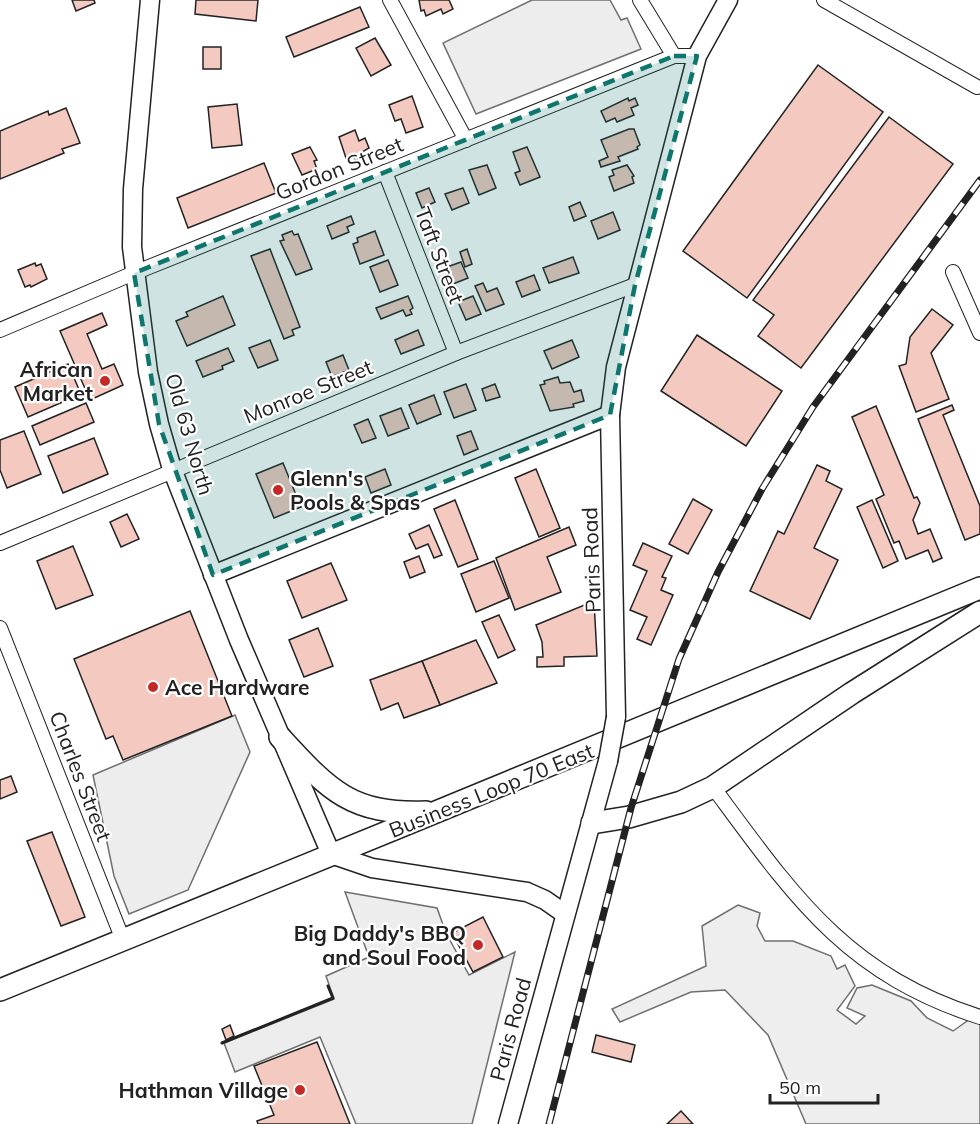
<svg xmlns="http://www.w3.org/2000/svg" width="980" height="1124" font-family="Mulish,sans-serif">
<style>
.green{fill:#eee;stroke:#6f6f6f;stroke-width:1.5}
.parking{fill:#ededed;stroke:#6f6f6f;stroke-width:1.5}
.building{fill:#f3c9c0;stroke:#222;stroke-width:1.5}
.lines{fill:none;stroke-linecap:round;stroke-linejoin:round}
.street-casing{stroke:#222;stroke-width:16}
.secondary-casing{stroke:#222;stroke-width:21}
.primary-casing{stroke:#222;stroke-width:24}
.street{stroke:#fff;stroke-width:14}
.secondary{stroke:#fff;stroke-width:18}
.primary{stroke:#fff;stroke-width:21}
.rail-casing{stroke:#222;stroke-width:7}
.rail{stroke:#fff;stroke-width:4.5;stroke-dasharray:14;stroke-linecap:butt}
.secondary-bridge-casing{stroke:#222;stroke-width:21;stroke-linecap:butt}
.secondary-bridge{stroke:#fff;stroke-width:18}
.wall{stroke:#222;stroke-width:3}
.marked{fill:#0f766e;fill-opacity:0.2;stroke:#0f766e;stroke-width:4.5;stroke-dasharray:12 8;stroke-linejoin:round}
.poi-dot{fill:#c62828;stroke:#fff;stroke-width:2}
.labels{text-anchor:middle;dominant-baseline:central;stroke-width:4.5;stroke-linejoin:round;paint-order:stroke}
.street-label{font-size:21px;fill:#222;stroke:#fff}
.poi-label{font-size:21px;font-weight:bold;fill:#222;stroke:#fff;text-anchor:end}
</style>
<rect width="100%" height="100%" fill="#fff"/>
<path class="green" d="M738,905L760,913L757,926L765,941H793L831,956L837,969L845,965L855,986L837,1010L856,1024L865,1016L847,1008L857,988L872,985L911,1001L927,1018L953,1031L970,1019L980,1022V1124H806L768,1035L725,990L691,992L620,1022L612,1009L706,966L702,926Z"/>
<g class="parking">
<path d="M532,0H610L621,20L627,18L641,49L476,114L443,43Z"/>
<path d="M235,715L250,752L188,890L129,914L114,876L93,775Z"/>
<path d="M345,892L437,908L446,933L469,975L515,952L472,1124H356L320,1037L235,1072L224,1043L334,999L326,976L369,957Z"/>
</g>
<g class="building">
<path d="M72,0H94L95,3L76,11Z"/>
<path d="M196,0H258L256,21L195,14Z"/>
<path d="M419,0H449L453,9L443,14L441,9L426,16L424,10L421,11Z"/>
<path d="M360,7L369,27L294,57L286,37Z"/>
<path d="M375,38L391,65L371,76L356,48Z"/>
<rect x="203" y="47" width="18" height="22"/>
<path d="M818,65L883,112L747,298L683,251Z"/>
<path d="M412,96L423,127L406,133L401,119L395,121L389,105Z"/>
<path d="M628,98L629,101L635,98L638,105L631,108L634,115L617,122L615,118L606,122L601,111Z"/>
<path d="M237,104L242,145L212,148L208,107Z"/>
<path d="M66,108L80,143L62,149L64,153L0,179V131L48,111L49,115Z"/>
<path d="M889,117L953,164L801,368L758,336L774,315L753,300Z"/>
<path d="M629,129H634L640,145L637,147L638,149L618,157L620,161L601,167L599,161L608,157L601,140Z"/>
<path d="M355,130L359,141L365,138L369,148L362,152L364,157L355,160L353,155L346,158L339,137Z"/>
<path d="M310,147L317,160L314,161L317,169L302,175L292,154Z"/>
<path d="M527,147L540,177L520,185L515,173L520,171L513,152Z"/>
<path d="M264,163L276,193L188,228L177,198Z"/>
<path d="M487,165L496,188L479,195L469,170Z"/>
<path d="M627,165L634,176L632,177L634,183L614,191L609,177L614,175L612,170Z"/>
<path d="M429,188L435,202L422,208L416,193Z"/>
<path d="M463,188L469,203L452,210L445,194Z"/>
<path d="M580,202L586,216L574,221L569,207Z"/>
<path d="M613,212L620,230L598,239L591,221Z"/>
<path d="M351,216L354,224L347,227L349,232L332,239L327,226Z"/>
<path d="M292,231L294,235L298,234L312,269L296,275L280,241L284,240L282,235Z"/>
<path d="M375,231L384,255L360,264L353,244L358,242L357,238Z"/>
<path d="M270,249L300,327L292,330L294,335L284,339L251,256Z"/>
<path d="M467,249L472,264L465,267L460,252Z"/>
<path d="M573,257L579,273L549,283L543,268Z"/>
<path d="M388,260L398,285L380,292L370,267Z"/>
<path d="M461,262L468,278L453,284L447,267Z"/>
<path d="M35,263L36,266L41,264L47,279L31,287L30,285L25,287L18,270Z"/>
<path d="M534,275L540,290L522,297L516,282Z"/>
<path d="M483,283L487,292L497,288L504,304L486,311L475,286Z"/>
<path d="M223,296L235,325L187,346L176,321L188,316L186,312Z"/>
<path d="M408,296L413,308L410,310L412,314L406,316L403,310L381,319L376,308Z"/>
<path d="M473,296L481,314L466,320L458,302Z"/>
<path d="M932,309L953,325L931,353L949,399L916,412L899,366L906,364L910,337Z"/>
<path d="M102,313L107,325L87,334L102,369L114,364L123,385L90,400L60,331Z"/>
<path d="M418,330L424,345L401,354L395,340Z"/>
<path d="M697,335L782,391L746,446L661,391Z"/>
<path d="M270,340L278,360L258,368L249,348Z"/>
<path d="M572,340L579,357L552,369L544,351Z"/>
<path d="M228,348L234,361L222,366L223,369L203,377L196,361Z"/>
<path d="M343,355L349,370L332,377L326,362Z"/>
<path d="M68,364L81,394L28,417L15,387Z"/>
<path d="M558,377L560,383L570,382L574,392L581,390L584,401L573,404L574,407L550,411L540,385L545,384L544,381Z"/>
<path d="M466,384L476,410L454,418L444,392Z"/>
<path d="M495,384L500,397L486,401L482,389Z"/>
<path d="M434,395L441,414L417,424L409,405Z"/>
<path d="M86,403L94,422L40,445L32,426Z"/>
<path d="M952,405L954,410L943,415L980,506V534L965,540L918,419Z"/>
<path d="M876,406L914,498L917,497L920,503L913,520L918,534L930,529L942,558L933,562L928,550L906,559L899,541L894,543L876,499L884,495L852,417Z"/>
<path d="M401,408L409,428L388,436L380,416Z"/>
<path d="M368,419L376,438L362,443L354,425Z"/>
<path d="M24,431L41,474L7,488L0,470V440Z"/>
<path d="M471,431L478,449L464,455L457,436Z"/>
<path d="M94,438L108,474L63,493L48,456Z"/>
<path d="M283,463L301,507L274,518L256,474Z"/>
<path d="M817,465L830,471L826,481L842,489L814,548L838,560L810,619L750,591L778,531L784,534Z"/>
<path d="M385,469L391,485L371,493L365,477Z"/>
<path d="M536,469L560,528L539,537L515,478Z"/>
<path d="M693,499L712,510L688,554L669,544Z"/>
<path d="M455,500L478,559L458,567L434,509Z"/>
<path d="M872,500L898,561L883,568L857,507Z"/>
<path d="M127,514L139,539L121,547L110,522Z"/>
<path d="M429,525L442,555L434,558L428,544L416,549L409,534Z"/>
<path d="M569,527L576,545L547,557L561,592L515,610L496,558Z"/>
<path d="M643,543L672,556L662,577L666,578L661,590L673,595L651,645L637,639L647,617L630,610L647,571L633,565Z"/>
<path d="M73,546L93,595L56,609L37,561Z"/>
<path d="M419,556L425,572L410,578L404,562Z"/>
<path d="M494,561L509,598L476,612L461,574Z"/>
<path d="M331,563L347,600L302,618L287,581Z"/>
<path d="M594,601L597,656L564,657V666L537,667V657H543L542,642L536,625Z"/>
<path d="M190,611L232,716L123,760L113,736L106,739L74,659Z"/>
<path d="M499,615L515,650L498,658L482,622Z"/>
<path d="M318,628L333,666L304,677L289,640Z"/>
<path d="M476,640L497,683L440,705L422,661Z"/>
<path d="M422,661L440,705L404,718L398,703L381,710L370,680Z"/>
<path d="M11,776L17,792L0,799V780Z"/>
<path d="M52,832L85,917L61,926L27,841Z"/>
<path d="M483,917L503,957L473,972L452,933Z"/>
<path d="M230,1025L234,1036L226,1040L222,1029Z"/>
<path d="M596,1035L635,1045L631,1062L592,1052Z"/>
<path d="M317,1042L350,1124H258L257,1121L274,1115L254,1066Z"/>
<path d="M681,1111L693,1124H667Z"/>
</g>
<g class="lines">
<defs>
<g id="street">
<path d="M390,0L466,140"/>
<path d="M640,0L674,56"/>
<path d="M824,0L977,87"/>
<path d="M385,172L456,353"/>
<path d="M953,272L980,333"/>
<path d="M0,330L134,273L674,56H697"/>
<path d="M0,543L456,353L635,285"/>
<path d="M0,628L123,940"/>
<path d="M713,787C793,895 845,974 980,1017"/>
</g>
<g id="secondary">
<path d="M150,0L133,189L132,247L148,372L159,424L172,469L239,640L331,854L372,868L527,892L545,900L565,914"/>
<path d="M213,575L610,415"/>
<path d="M616,717L610,415L616,367L697,56L728,0"/>
<path d="M508,1124L608,761"/>
</g>
<g id="primary">
<path d="M280,737C328,789 350,815 426,812"/>
<path d="M592,823L629,817L681,802L713,787L852,693L980,612"/>
<path d="M0,990C327,857 654,723 980,588"/>
</g>
</defs>
<use href="#street" class="street-casing"/>
<use href="#secondary" class="secondary-casing"/>
<use href="#primary" class="primary-casing"/>
<use href="#street" class="street"/>
<use href="#secondary" class="secondary"/>
<use href="#primary" class="primary"/>
<defs>
<path id="rail" d="M549,1124L631,808L679,659L718,572L762,489L813,407L980,180"/>
</defs>
<use href="#rail" class="rail-casing"/>
<use href="#rail" class="rail"/>
<defs>
<path id="secondary-bridge" d="M608,761L616,717"/>
</defs>
<use href="#secondary-bridge" class="secondary-bridge-casing"/>
<use href="#secondary-bridge" class="secondary-bridge"/>
<path class="wall" d="M222,1043L333,998L328,986"/>
</g>
<path class="marked" d="M674,56H697L635,285L610,415L213,575L159,424L134,273Z"/>
<g class="poi-dot">
<circle cx="105" cy="381" r="6"/>
<circle cx="278" cy="490" r="6"/>
<circle cx="153" cy="687" r="6"/>
<circle cx="478" cy="945" r="6"/>
<circle cx="300" cy="1090" r="6"/>
</g>
<g class="labels">
<g class="street-label">
<text transform="translate(339 168) rotate(-22)">Gordon Street</text>
<text transform="translate(440 255) rotate(69)">Taft Street</text>
<text transform="translate(308 391) rotate(-22)">Monroe Street</text>
<text transform="translate(190 434) rotate(74)">Old 63 North</text>
<text transform="translate(591 560) rotate(-92)">Paris Road</text>
<text transform="translate(81 776) rotate(69)">Charles Street</text>
<text transform="translate(491 790) rotate(-22)">Business Loop 70 East</text>
<text transform="translate(510 1029) rotate(-75)">Paris Road</text>
</g>
<g class="poi-label">
<text x="93" y="369">African<tspan x="93" dy="24">Market</tspan></text>
<text x="290" y="478" text-anchor="start">Glenn's<tspan x="290" dy="24">Pools &amp; Spas</tspan></text>
<text x="165" y="687" text-anchor="start">Ace Hardware</text>
<text x="466" y="933">Big Daddy's BBQ<tspan x="466" dy="24">and Soul Food</tspan></text>
<text x="288" y="1090">Hathman Village</text>
</g>
</g>
<path d="M770 1094v9h108v-9" fill="none" stroke="#222222" stroke-width="3"/>
<text x="779" y="1094" font-size="18" fill="#222222" stroke="#ffffff" stroke-width="4.5" paint-order="stroke">50 m</text>
</svg>
